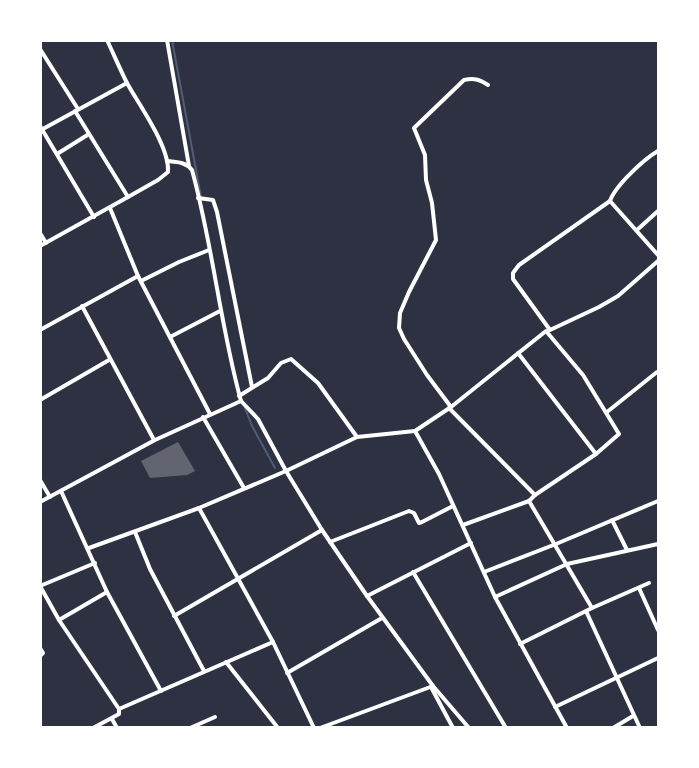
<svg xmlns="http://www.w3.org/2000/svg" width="699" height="768" font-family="'PT Sans Narrow',sans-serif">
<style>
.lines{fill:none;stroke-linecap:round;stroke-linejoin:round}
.stream{stroke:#4f5d75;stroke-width:2}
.building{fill:#626471}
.minor{stroke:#fff;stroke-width:4}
</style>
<rect width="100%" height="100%" fill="#2d3142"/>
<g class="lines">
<g class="stream">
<path d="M172,40L201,197"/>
<path d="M245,408L252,426L275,468"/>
</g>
</g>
<path class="building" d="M178,442L195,471L187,475L150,478L141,461Z"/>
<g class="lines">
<g class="minor">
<path d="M167,40L189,166"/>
<path d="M40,49L78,109"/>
<path d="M75,111L128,197"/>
<path d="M40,126L94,217"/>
<path d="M41,130L127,83"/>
<path d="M57,154L89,134"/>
<path d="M198,198L213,200L217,212L252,387"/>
<path d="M610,201C615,186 644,159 658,151"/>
<path d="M110,208L138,276L210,414"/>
<path d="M637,230L658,211"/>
<path d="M40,233L46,243"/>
<path d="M40,246L128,197L158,180L168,172C170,147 139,105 127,83C120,69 114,55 107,40"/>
<path d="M658,255L610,201L519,265L513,273V279L550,330L599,307L618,296L658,261"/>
<path d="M141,281L179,262L209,250"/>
<path d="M82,306L154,440"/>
<path d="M40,330L138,276"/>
<path d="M170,337L220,311"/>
<path d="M518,353L596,454"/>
<path d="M239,396L268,378L281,363L291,359L318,383L357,437"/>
<path d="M40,400L109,360"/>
<path d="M241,401L258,419L286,471L322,530L367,596L433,686L469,728"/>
<path d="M451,407L427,375L404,339L399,328L400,313L409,292L436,240L432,203L426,180L425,155L414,128L464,80C474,78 479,79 488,85"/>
<path d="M449,408L535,495"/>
<path d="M607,412L657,372"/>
<path d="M203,417L244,488"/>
<path d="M415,431L439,474L495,597L567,728"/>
<path d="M40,480L50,497"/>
<path d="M61,491L107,592L161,691"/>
<path d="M529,501L592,608"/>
<path d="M40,502L155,440L241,401C220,325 213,246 192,170C186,162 177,162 167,161"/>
<path d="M199,508L273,642L314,728"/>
<path d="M612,520L627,550"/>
<path d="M135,532L150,569L204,671"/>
<path d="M330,542L409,511L414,513L419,523L422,522L453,506"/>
<path d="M89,548L199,508L286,471L357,437L415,431L451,407L546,331L583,375L619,434L596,454L535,495L529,501L463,525"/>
<path d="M413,572L506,728"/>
<path d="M484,572L556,544L658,501"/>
<path d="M40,586L59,620L119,709"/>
<path d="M40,586L95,563"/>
<path d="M639,588L658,630"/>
<path d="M367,596L471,543"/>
<path d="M495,597L567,564L658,544"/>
<path d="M586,611L640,728"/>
<path d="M174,616L322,530"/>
<path d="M59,620L107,592"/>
<path d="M520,644L592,608L649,583"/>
<path d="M40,648L43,653L40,656"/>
<path d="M226,662L278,728"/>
<path d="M287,673L382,618"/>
<path d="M431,687L453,728"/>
<path d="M555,707L658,658"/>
<path d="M112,719L117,728"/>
<path d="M93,728L119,714V709L273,642"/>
<path d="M190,728L215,717"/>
<path d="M320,728L433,686"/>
<path d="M613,728L633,716"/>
</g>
</g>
<rect width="699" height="768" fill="none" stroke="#ffffff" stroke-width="84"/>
</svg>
